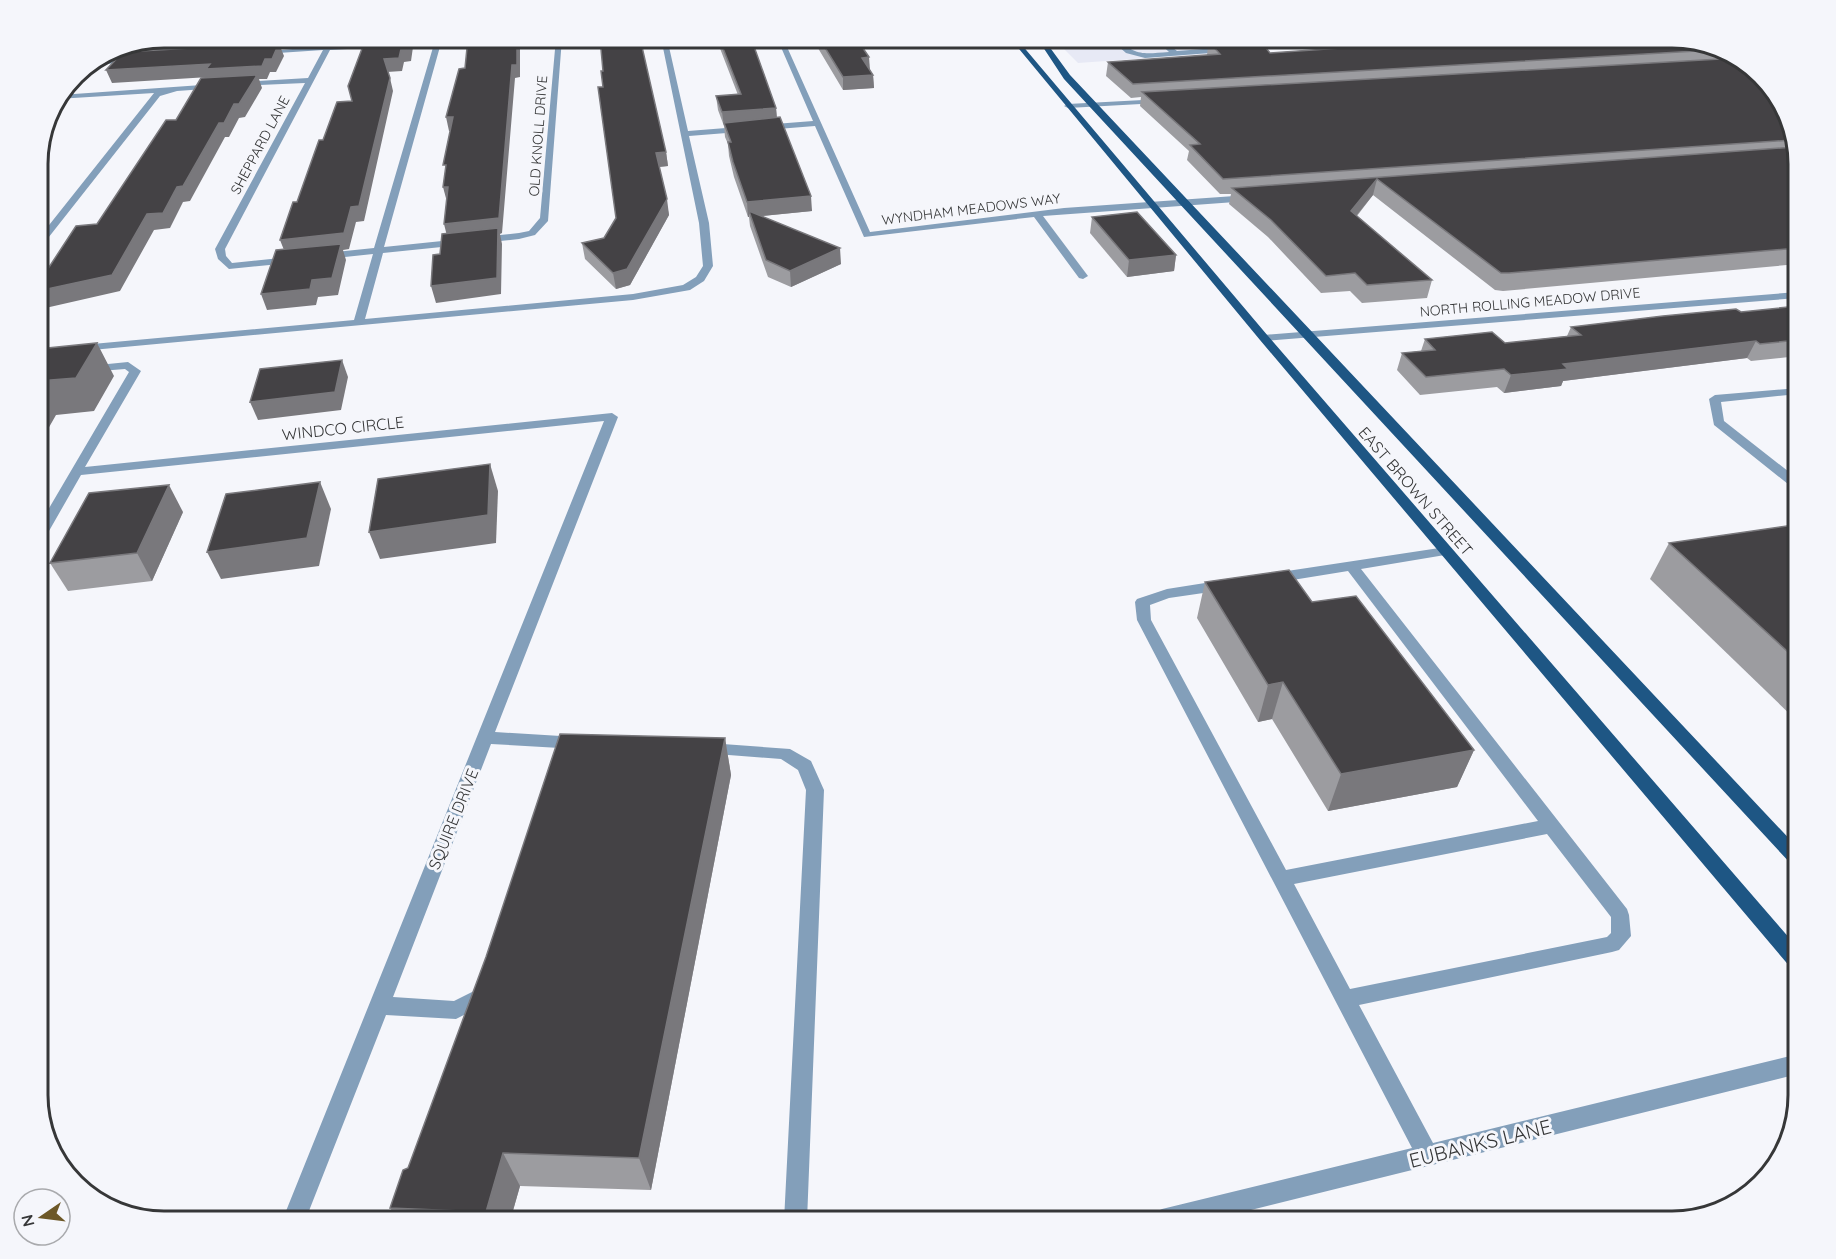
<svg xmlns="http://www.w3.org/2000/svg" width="1836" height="1259" font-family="Quicksand,sans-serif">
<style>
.built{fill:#e7e9f5}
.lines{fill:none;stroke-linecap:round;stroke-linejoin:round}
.minor{fill:#839fba;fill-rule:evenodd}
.major{fill:#1e5684;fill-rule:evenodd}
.wall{fill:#9c9ca0}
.shaded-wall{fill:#79787c}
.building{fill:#444245;stroke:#79787c;stroke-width:1.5}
.labels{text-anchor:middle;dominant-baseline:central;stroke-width:6;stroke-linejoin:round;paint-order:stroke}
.far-street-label{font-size:14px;fill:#363738;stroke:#f5f6fb}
.street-label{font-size:16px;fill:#363738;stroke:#f5f6fb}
.near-street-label{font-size:20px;fill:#363738;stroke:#f5f6fb}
.rim{fill:none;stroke:#363738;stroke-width:3}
</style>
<rect width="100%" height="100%" fill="#f5f6fb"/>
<path class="built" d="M1053,38H1424L1078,63Z"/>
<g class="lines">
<g class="minor">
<path d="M330,38H336L332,46L435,40L436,38H497L441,43L384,247L519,233L529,231L540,218L556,38H562L548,221L535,235L519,239L383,253L365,319L633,294L683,285L696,277L703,266L699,223L661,38H667L688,131L813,121L777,38H783L870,232L1064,208L1249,195L1253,198L1249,201L1043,216L1088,276L1083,279L1079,278L1034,217L864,237L815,126L689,136L709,223L713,266L704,281L690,290L633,300L38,355V349L354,320L373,254L326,259L321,256L326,253L374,248L434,44L330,50L225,249L226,256L232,263L290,257L295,260L290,263L229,269L218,259L215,249L305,83L240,86L236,84L240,82L308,78L323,50L263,54L260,52L325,46Z"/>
<path d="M1109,38H1115C1137,56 1142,54 1169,52L1154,38H1160L1177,51L1346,38L1340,43L1145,58L1126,53Z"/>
<path d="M136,59L134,62L90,65L96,61Z"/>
<path d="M216,84L219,88L177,91L160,96L41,247L38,248V239L154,93L57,99L60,95Z"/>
<path d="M1162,99L1159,103L1068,108L1064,106L1068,104Z"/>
<path d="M1798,292V298L1264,341L1259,338L1264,335Z"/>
<path d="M128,362L141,371L85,467L612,413L618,417L495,732L577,737L583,739L585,743L583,747L577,749L491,744L393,997L454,1001L486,985L493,988L496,994L493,1000L456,1019L386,1015L305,1221H282L604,421L81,475L45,538L38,542V527L129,372L125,369L88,372L82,369L88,366Z"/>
<path d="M1798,388V394L1721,402L1724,421L1798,479V489L1793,488L1714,425L1709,399L1715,395Z"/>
<path d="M1446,547L1451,548L1453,551L1451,554L1361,569L1627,909L1629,915L1631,936L1619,950L1612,952L1359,1005L1433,1143L1798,1054V1074L1207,1221H1151L1154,1213L1162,1209L1412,1148L1137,620L1135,602L1137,599L1167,589L1224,580L1231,585L1224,590L1169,598L1150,605L1151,620L1286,870L1538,821L1348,571L1274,583L1267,578L1274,573ZM1547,834L1611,917V933L1607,937L1350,989L1294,884Z"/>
<path d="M709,743L790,749L811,761L824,790L807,1221H784L806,790L798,770L781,759L703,753L701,749L703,745Z"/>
</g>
<g class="major">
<path d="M1010,38H1016L1268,336L1798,948V970L1791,968L1260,340Z"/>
<path d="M1037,38H1043L1070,75L1798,848V867L1792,865L1064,79Z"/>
</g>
</g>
<g class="wall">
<path d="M716,38H751L776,108L777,117L812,211L761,216L841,264L791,287L768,277L750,226L749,217H748L734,177L729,156L728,144L725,137L724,126L718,110L716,96L738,95Z"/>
<path d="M812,38H856L869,57V69L873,75L874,88L843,90Z"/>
<path d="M1190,38H1250V39L1270,53L1373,45L1358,38H1672L1742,59L1782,101L1798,164V264L1503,291L1495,290L1373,195L1357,216L1432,280L1427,298L1362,303L1350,291L1321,293L1268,237L1229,204L1231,194H1220L1187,160L1189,151L1140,106L1141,97L1131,98L1106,76L1108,62L1207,55L1208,46L1199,47Z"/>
<path d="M603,71L666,152L668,166L659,167L669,215L630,285L616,289L585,259L582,243L604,238L616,218L603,87Z"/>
<path d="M1092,217L1176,255L1174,271L1127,277L1090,233Z"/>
<path d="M1798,306V356L1751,361L1747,358L1563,381L1561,386L1504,393L1497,387L1420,395L1397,370L1402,353L1421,351L1425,339L1505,343L1567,336L1571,327L1741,312Z"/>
<path d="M183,512L152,581L68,591L50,563Z"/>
<path d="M1798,535V722L1650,579L1669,543Z"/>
<path d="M1205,582L1312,602L1474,750L1457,787L1328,811L1272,719L1258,722L1197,618Z"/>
<path d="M725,738L731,775L651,1190L520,1186L510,1221H399L390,1208L408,1168Z"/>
</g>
<g class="shaded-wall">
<path d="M202,38H293L288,46H280L284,56L276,72H270L267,79H259L262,88L245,117L239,118L229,137H225L190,201L183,202L170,228L154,230L120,291L41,309L38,302V291L112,275L211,82L209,77L112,83L106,70L217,50L213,41L204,52L136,56L131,45Z"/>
<path d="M371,38H416L415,39H411L413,47L411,61L404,62L402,71L387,72Z"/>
<path d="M517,38H520V77L515,78L502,233L500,234L502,244L501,294L436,303L431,286L448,240L444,224L512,65Z"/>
<path d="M1200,38H1250L1249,43L1209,42L1208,46L1199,47Z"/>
<path d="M869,57L870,70L862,58Z"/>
<path d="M873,75L874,88L843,90V77Z"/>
<path d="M390,78L393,91L364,221L356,222L349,249L343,250L346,260L338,295L318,297L316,305L267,310L261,294L286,255L280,240L351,207Z"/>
<path d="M776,108L777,122L724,123V126L722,112Z"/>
<path d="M446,117H453L456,131H449Z"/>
<path d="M666,152L668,166L658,167L656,153Z"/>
<path d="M1377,179L1373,195L1347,227L1351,211Z"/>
<path d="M443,187H448L447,202Z"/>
<path d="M811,196L812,211L751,217L749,211V217H748L747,202Z"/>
<path d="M667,199L669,215L630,285L616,289L613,273Z"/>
<path d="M840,248L841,264L791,287L790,271Z"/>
<path d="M1176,255L1174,271L1127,277L1129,260Z"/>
<path d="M1756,341L1747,358L1563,381L1561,386L1504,393L1511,375L1563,364Z"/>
<path d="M97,343L114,376L94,411L56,415L44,436L38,437V381Z"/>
<path d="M342,360L348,377L341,410L258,420L250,402Z"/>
<path d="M490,464L498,491L496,543L380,559L369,532Z"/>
<path d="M320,482L331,509L319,566L221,579L207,552Z"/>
<path d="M169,485L183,512L152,581L137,553Z"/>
<path d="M1283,682L1272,719L1258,722L1268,685Z"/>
<path d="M725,738L731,775L651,1190L639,1158Z"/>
<path d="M1474,750L1457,787L1328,811L1341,774Z"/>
<path d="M503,1153L520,1186L510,1221H491L486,1212Z"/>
</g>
<g class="building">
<path d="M164,38H202L200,41L131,45L132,44Z"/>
<path d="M214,38H245L213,39Z"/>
<path d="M366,38H410L407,49H401L399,58L384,59L390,78L359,206L351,207L344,233L280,240L293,202H297L319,140H323L337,102L352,101L348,86Z"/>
<path d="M468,38H517V65H512L499,218L444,224L448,187H443L446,165H443L453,117H446L459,69L465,68Z"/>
<path d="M600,38H640L666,152L656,153L667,199L627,269L613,273L582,243L604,238L616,218L598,87H603L601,71H603Z"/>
<path d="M719,38H751L776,108L722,112L716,96L741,94Z"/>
<path d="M819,38H856L869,57L862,58L873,75L843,77Z"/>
<path d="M1258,38L1270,53L1399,44L1387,38H1672L1714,50L1133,84L1108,62L1220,54L1209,42Z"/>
<path d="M279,43L272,59H265L262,66L206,69L210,64L106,70L123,52Z"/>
<path d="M1738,58L1742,59L1782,101L1792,140L1223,179L1190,145L1200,144L1142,92Z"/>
<path d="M257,75L239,104H234L224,123H219L183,186L177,187L163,213L147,214L112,275L38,291V284L76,226L97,224L166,120H176L201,78Z"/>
<path d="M780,117L811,196L747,202L733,162L728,142H731L724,123Z"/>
<path d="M1794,147L1798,164V248L1509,273H1501L1377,179L1351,211L1432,280L1367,285L1355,273L1326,276L1271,220L1232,188Z"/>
<path d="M749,211L840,248L790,271L766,260Z"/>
<path d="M1137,212L1176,255L1129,260L1092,217Z"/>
<path d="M498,228L497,278L431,286L433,255L440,254L442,234Z"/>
<path d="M341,244L332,278L312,280L310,289L261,294L276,250Z"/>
<path d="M1798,306V340L1760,344L1756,341L1563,364L1568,369L1511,375L1504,369L1426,377L1402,353L1435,350L1425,339L1492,332L1505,343L1581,335L1571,327L1663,316L1736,309L1741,312Z"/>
<path d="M97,343L76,378L38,381V349Z"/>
<path d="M342,360L335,392L250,402L260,369Z"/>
<path d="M490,464L488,515L369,532L378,479Z"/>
<path d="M320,482L307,538L207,552L226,494Z"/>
<path d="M169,485L137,553L50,563L89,493Z"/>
<path d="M1787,526L1798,535V661L1669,543Z"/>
<path d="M1289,570L1312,602L1356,596L1474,750L1341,774L1283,682L1268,685L1205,582Z"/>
<path d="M560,734L725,738L639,1158L503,1153L486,1212L390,1208L403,1170L408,1168L486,957Z"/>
</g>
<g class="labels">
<g class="far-street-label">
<text transform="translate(538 136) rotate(-86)">OLD KNOLL DRIVE</text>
<text transform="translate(260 145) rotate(-62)">SHEPPARD LANE</text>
<text transform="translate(971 209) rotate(-7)">WYNDHAM MEADOWS WAY</text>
<text transform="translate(1530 302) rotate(-5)">NORTH ROLLING MEADOW DRIVE</text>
</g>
<g class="street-label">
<text transform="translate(343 428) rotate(-6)">WINDCO CIRCLE</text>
<text transform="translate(1416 491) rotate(49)">EAST BROWN STREET</text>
<text transform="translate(453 819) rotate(-68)">SQUIRE DRIVE</text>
</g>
<g class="near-street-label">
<text transform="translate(1480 1143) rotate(-14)">EUBANKS LANE</text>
</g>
</g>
<path d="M0 0H1836V1259H0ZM164 48H1672A116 116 0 0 1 1788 164V1095A116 116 0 0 1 1672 1211H164A116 116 0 0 1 48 1095V164A116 116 0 0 1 164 48Z" fill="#f5f6fb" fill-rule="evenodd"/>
<path class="rim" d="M164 48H1672A116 116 0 0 1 1788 164V1095A116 116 0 0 1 1672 1211H164A116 116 0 0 1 48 1095V164A116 116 0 0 1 164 48Z"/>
<g transform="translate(42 1217) rotate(256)"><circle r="28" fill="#f5f6fb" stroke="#a9aaad" stroke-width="1.5"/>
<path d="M0-4.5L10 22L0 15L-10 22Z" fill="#6d5827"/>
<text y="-9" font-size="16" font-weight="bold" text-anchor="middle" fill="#363738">N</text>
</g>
</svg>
